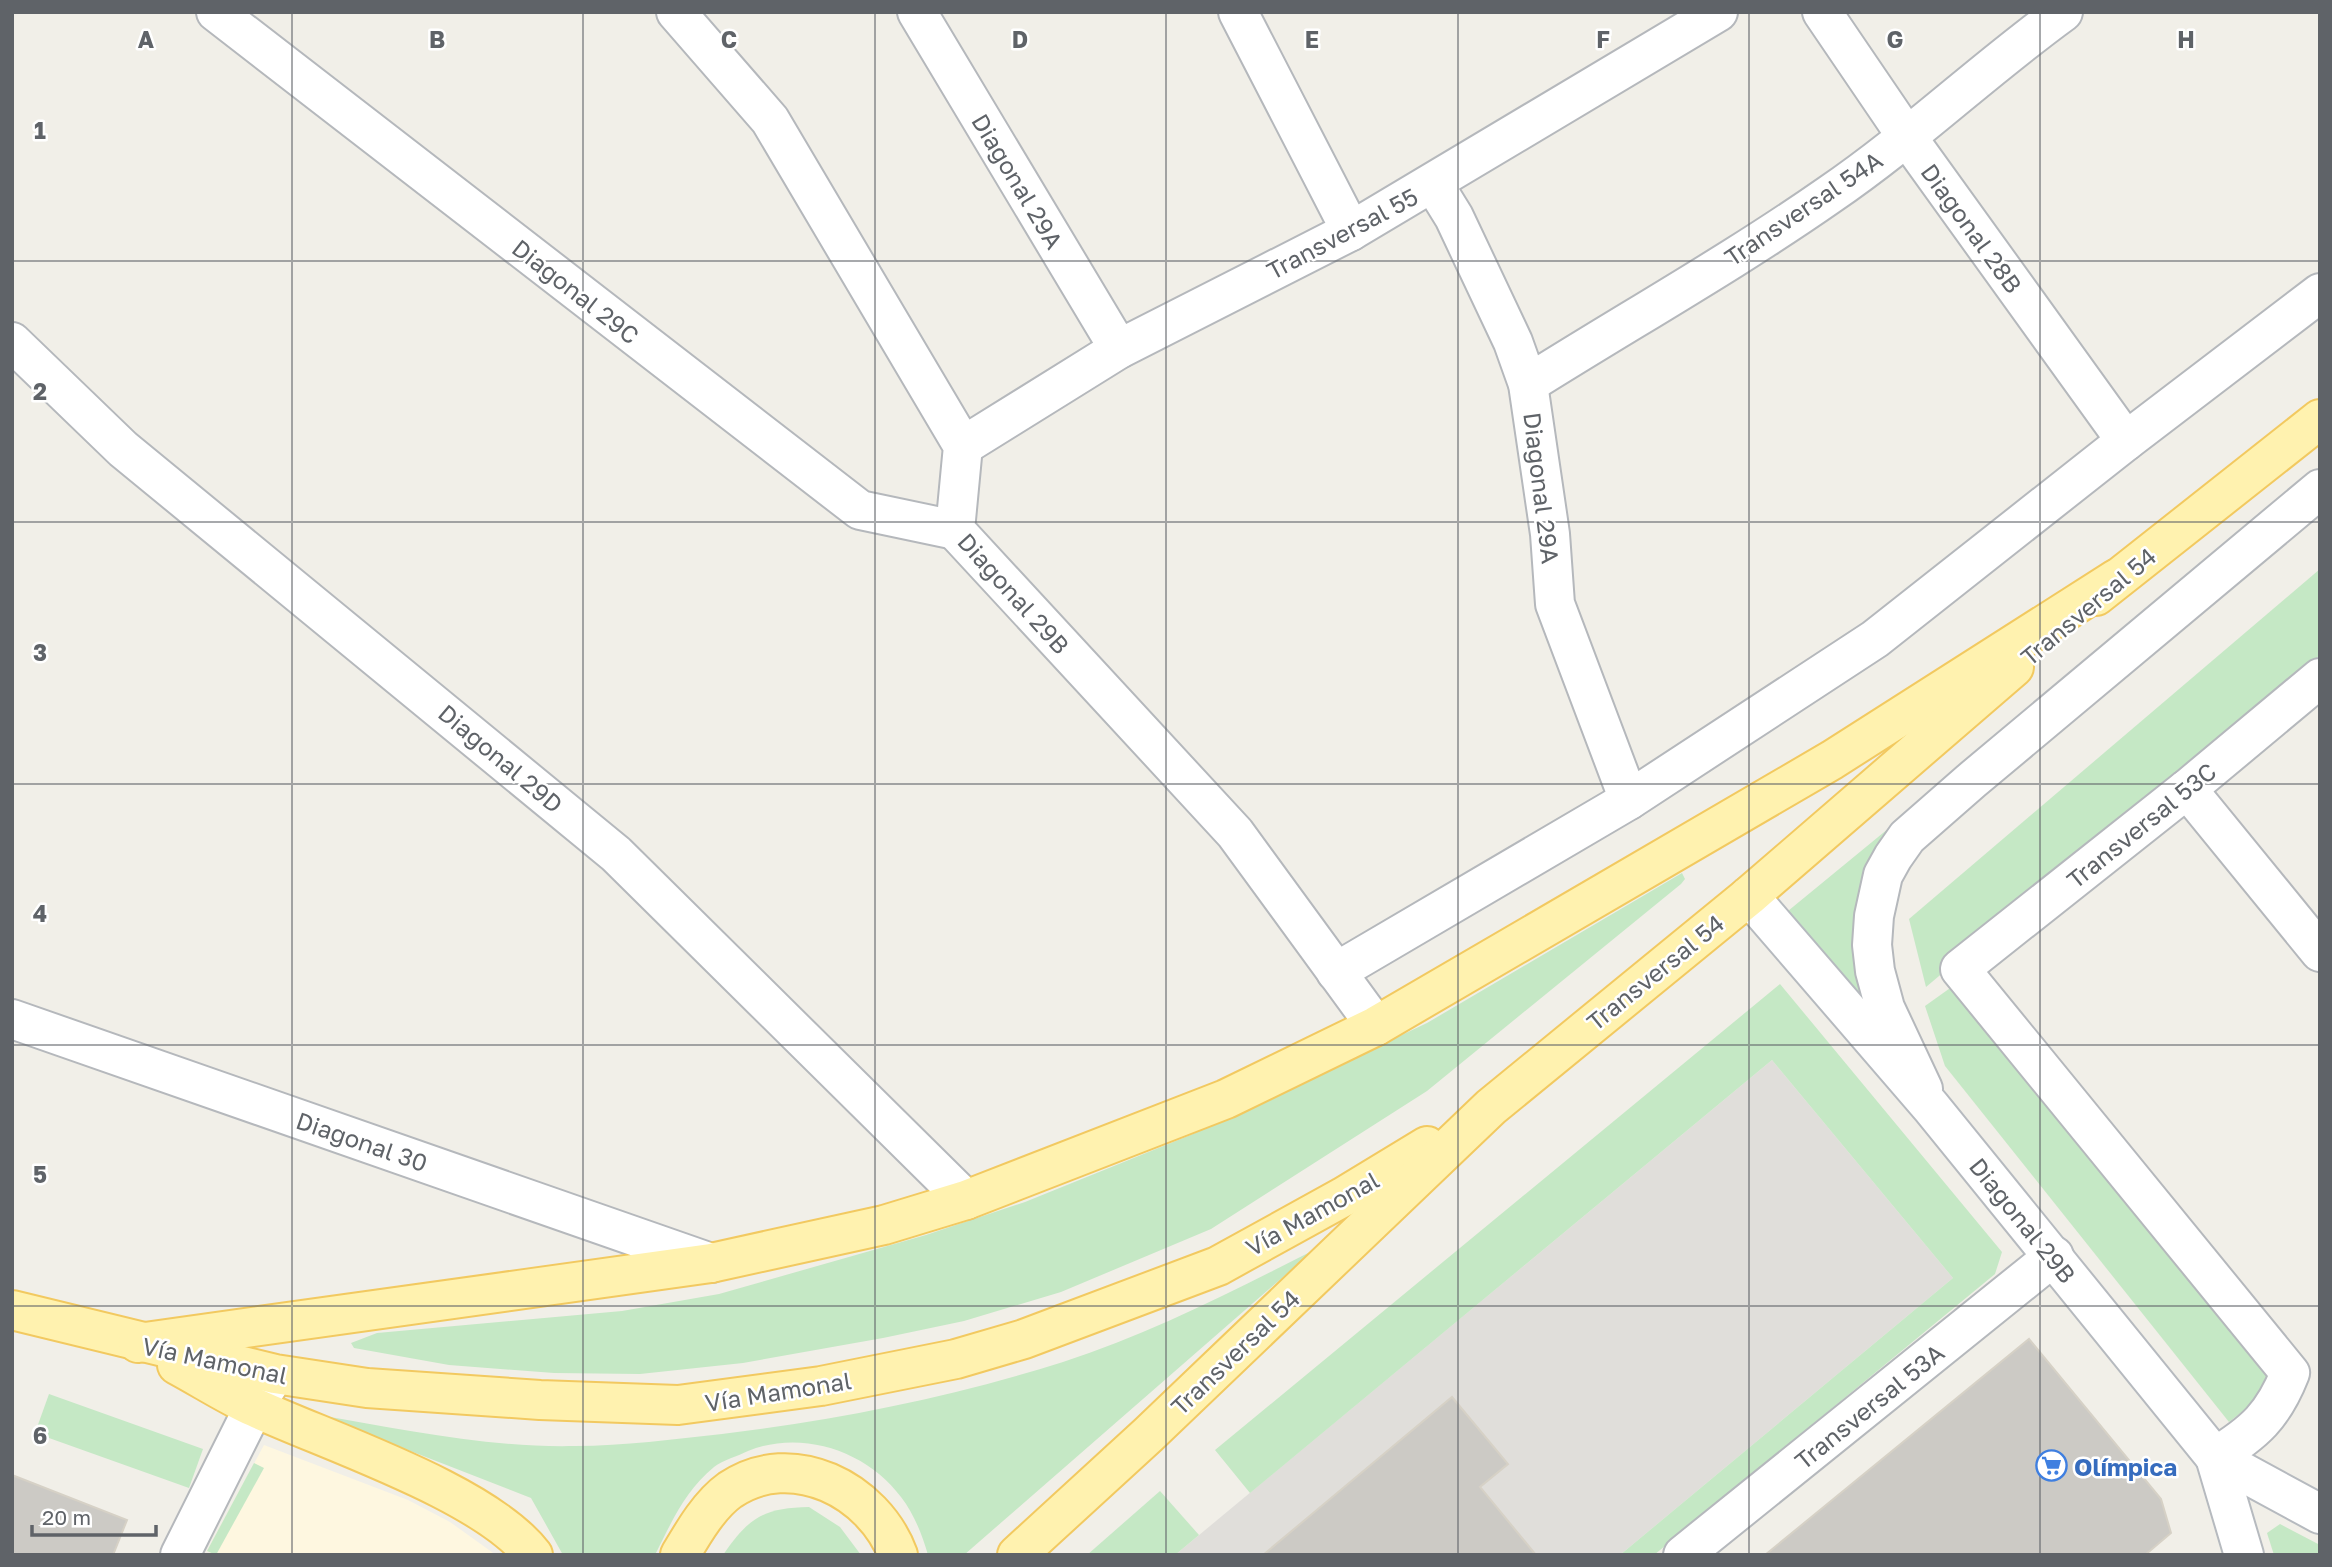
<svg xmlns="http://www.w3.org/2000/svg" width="2332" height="1567" font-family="'Golos Text',sans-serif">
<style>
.commercial{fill:#fef7e0}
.industrial{fill:#e0deda}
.green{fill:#c5e8c5}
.building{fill:#cccac5;stroke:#d6d1c6;stroke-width:2}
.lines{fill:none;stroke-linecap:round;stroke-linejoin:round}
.street-casing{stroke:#b5b8bc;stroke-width:42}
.secondary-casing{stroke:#b6babf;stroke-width:42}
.primary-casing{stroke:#f2c960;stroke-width:42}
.street{stroke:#fff;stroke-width:38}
.secondary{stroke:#fff;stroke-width:38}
.primary{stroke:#fff2af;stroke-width:38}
.grid{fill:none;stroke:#5f6368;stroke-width:2;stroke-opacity:0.55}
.labels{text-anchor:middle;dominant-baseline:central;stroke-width:5;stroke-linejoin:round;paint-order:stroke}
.street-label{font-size:24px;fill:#5f6368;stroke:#fff}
.shop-label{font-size:24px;font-weight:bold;fill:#366cbe;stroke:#fff;text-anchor:start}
.grid-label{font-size:23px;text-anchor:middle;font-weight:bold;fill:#5f6368;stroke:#fff;stroke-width:5;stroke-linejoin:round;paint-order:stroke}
</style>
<rect width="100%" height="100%" fill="#f1efe8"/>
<path class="commercial" d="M264,1445L408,1500L450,1522L496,1555H215L207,1551Z"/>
<path class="industrial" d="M1772,1060L1953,1278L1620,1555H1175Z"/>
<g class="green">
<path d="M2320,569V655L1926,987L1909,919Z"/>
<path d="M1911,810L1879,851L1900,1050L1788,911Z"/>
<path d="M1682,873L1685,879L1681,884L1427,1091L1211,1229L1061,1292L964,1321L883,1338L743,1363L640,1374L554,1373L449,1365L354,1348L351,1343L377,1333L622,1311L719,1294L926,1235L1025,1202L1193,1134L1427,1023Z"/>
<path d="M1780,984L2002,1252L1995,1274L1654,1555H1620L1953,1278L1772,1060L1250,1493L1215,1450Z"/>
<path d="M1953,986L2275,1386L2229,1422L1945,1066L1925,1006Z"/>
<path d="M1314,1250L964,1555H928C922,1534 914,1514 901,1497C867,1451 802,1429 748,1451C738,1456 723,1460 714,1467C685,1491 672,1521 655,1555H563L531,1498L318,1415C402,1429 489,1448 575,1446C624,1446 674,1439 722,1434C838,1420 952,1397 1063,1362C1150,1334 1233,1291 1314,1250Z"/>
<path d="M49,1394L203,1449L189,1488L35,1433Z"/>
<path d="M254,1463L264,1468L216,1555L207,1551Z"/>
<path d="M1160,1491L1199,1535L1175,1555H1087Z"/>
<path d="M809,1507L840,1527L861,1555H723C749,1517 764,1508 809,1507Z"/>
<path d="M2280,1524L2320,1545V1555H2274L2267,1533Z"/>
</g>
<g class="building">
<path d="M2029,1339L2161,1499L2171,1533L2145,1555H1765Z"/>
<path d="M1452,1397L1508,1464L1480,1487L1536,1555H1263Z"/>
<path d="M12,1475L127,1520L113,1555H12Z"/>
</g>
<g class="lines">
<defs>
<g id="street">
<path d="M216,12L860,510L955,530"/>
<path d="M676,12L770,120L963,446L955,530L1235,833L1376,1026"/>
<path d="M917,12L1119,349"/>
<path d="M1238,12L1351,231"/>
<path d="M1822,12L1907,137L2126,441"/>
<path d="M1433,183L1454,217L1513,342L1528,384L1550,534L1555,604L1629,800"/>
<path d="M12,342L123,449L616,854L966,1200"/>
<path d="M1528,384C1628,321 1733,262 1829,195C1911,139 1983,70 2063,12"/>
<path d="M963,446L1119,349L1351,231L1718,12"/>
<path d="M2187,789L2320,952"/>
<path d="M1336,972L1629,800L1875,639L2126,441L2320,293"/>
<path d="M12,1019L711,1263"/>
<path d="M1923,1089L1885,1008L1875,971L1872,945L1874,916L1883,875L1893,857L1907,837L1971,781L2320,489"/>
<path d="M2215,1457C2255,1432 2273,1416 2290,1373L1960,969L2187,789L2320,678"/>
<path d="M180,1555L254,1407L272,1379"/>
<path d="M1683,1555L2054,1256"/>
</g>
<g id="secondary">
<path d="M1749,896L1931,1107L2215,1457L2320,1514"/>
<path d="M2215,1457L2244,1555"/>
</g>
<g id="primary">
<path d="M2096,596L2320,419"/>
<path d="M12,1310L275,1374L367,1388L540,1400L678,1405L821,1386L956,1359L1024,1339L1218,1266L1343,1197L1427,1146"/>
<path d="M138,1343L711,1263L884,1225L966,1200L1226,1099L1376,1026L1832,760L2116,579"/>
<path d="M177,1365C203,1379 229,1396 256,1408C330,1442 486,1493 533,1555"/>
<path d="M680,1555C693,1533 709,1505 730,1490C792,1448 874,1490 898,1555"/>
<path d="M1017,1555L1148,1435L1491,1107L1749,896L2014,667"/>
</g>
</defs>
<use href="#street" class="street-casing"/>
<use href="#secondary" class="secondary-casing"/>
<use href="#primary" class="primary-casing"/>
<use href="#street" class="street"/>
<use href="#secondary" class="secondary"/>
<use href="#primary" class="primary"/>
</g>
<path class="grid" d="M292,12V1555M583,12V1555M875,12V1555M1166,12V1555M1458,12V1555M1749,12V1555M2040,12V1555M12,261H2320M12,522H2320M12,784H2320M12,1045H2320M12,1306H2320"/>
<defs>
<symbol id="supermarket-ring" viewBox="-11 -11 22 22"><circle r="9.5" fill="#fff" stroke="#3f7fe0" stroke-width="1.5"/><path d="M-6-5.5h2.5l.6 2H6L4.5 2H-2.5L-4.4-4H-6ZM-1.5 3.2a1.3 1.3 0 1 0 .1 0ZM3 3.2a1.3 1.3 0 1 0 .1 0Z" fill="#3f7fe0"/></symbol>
</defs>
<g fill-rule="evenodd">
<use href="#supermarket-ring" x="2034" y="1448" width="35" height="35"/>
</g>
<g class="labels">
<g class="street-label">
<text transform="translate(1018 181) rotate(59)">Diagonal 29A</text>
<text transform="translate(1803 208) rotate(-34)">Transversal 54A</text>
<text transform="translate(1972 228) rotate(54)">Diagonal 28B</text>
<text transform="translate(1342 233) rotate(-28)">Transversal 55</text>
<text transform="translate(576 291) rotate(38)">Diagonal 29C</text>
<text transform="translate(1542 488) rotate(83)">Diagonal 29A</text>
<text transform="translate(1014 593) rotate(48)">Diagonal 29B</text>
<text transform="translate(2088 606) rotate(-40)">Transversal 54</text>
<text transform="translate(501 758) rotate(40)">Diagonal 29D</text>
<text transform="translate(2141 825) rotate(-39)">Transversal 53C</text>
<text transform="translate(1655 972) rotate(-39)">Transversal 54</text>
<text transform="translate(362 1141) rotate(19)">Diagonal 30</text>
<text transform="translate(1312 1213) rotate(-29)">Vía Mamonal</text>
<text transform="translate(2023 1220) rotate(51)">Diagonal 29B</text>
<text transform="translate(1235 1352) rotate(-44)">Transversal 54</text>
<text transform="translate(215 1360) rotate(12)">Vía Mamonal</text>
<text transform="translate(778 1391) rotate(-9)">Vía Mamonal</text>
<text transform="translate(1869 1406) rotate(-39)">Transversal 53A</text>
</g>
<g class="shop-label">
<text x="2074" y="1466">Olímpica</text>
</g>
</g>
<g class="grid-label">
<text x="146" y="48">A</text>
<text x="437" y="48">B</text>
<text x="729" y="48">C</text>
<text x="1020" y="48">D</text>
<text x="1312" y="48">E</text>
<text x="1603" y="48">F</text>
<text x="1895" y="48">G</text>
<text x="2186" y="48">H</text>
<text x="40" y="139">1</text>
<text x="40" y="400">2</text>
<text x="40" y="661">3</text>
<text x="40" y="922">4</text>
<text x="40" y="1183">5</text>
<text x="40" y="1444">6</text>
</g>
<rect width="2332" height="1567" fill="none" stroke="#5f6368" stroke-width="28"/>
<path d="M32 1525v10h124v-10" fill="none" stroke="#5f6368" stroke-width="3.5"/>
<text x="42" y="1525" font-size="21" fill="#5f6368" stroke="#ffffff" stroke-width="5" paint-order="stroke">20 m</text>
</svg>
